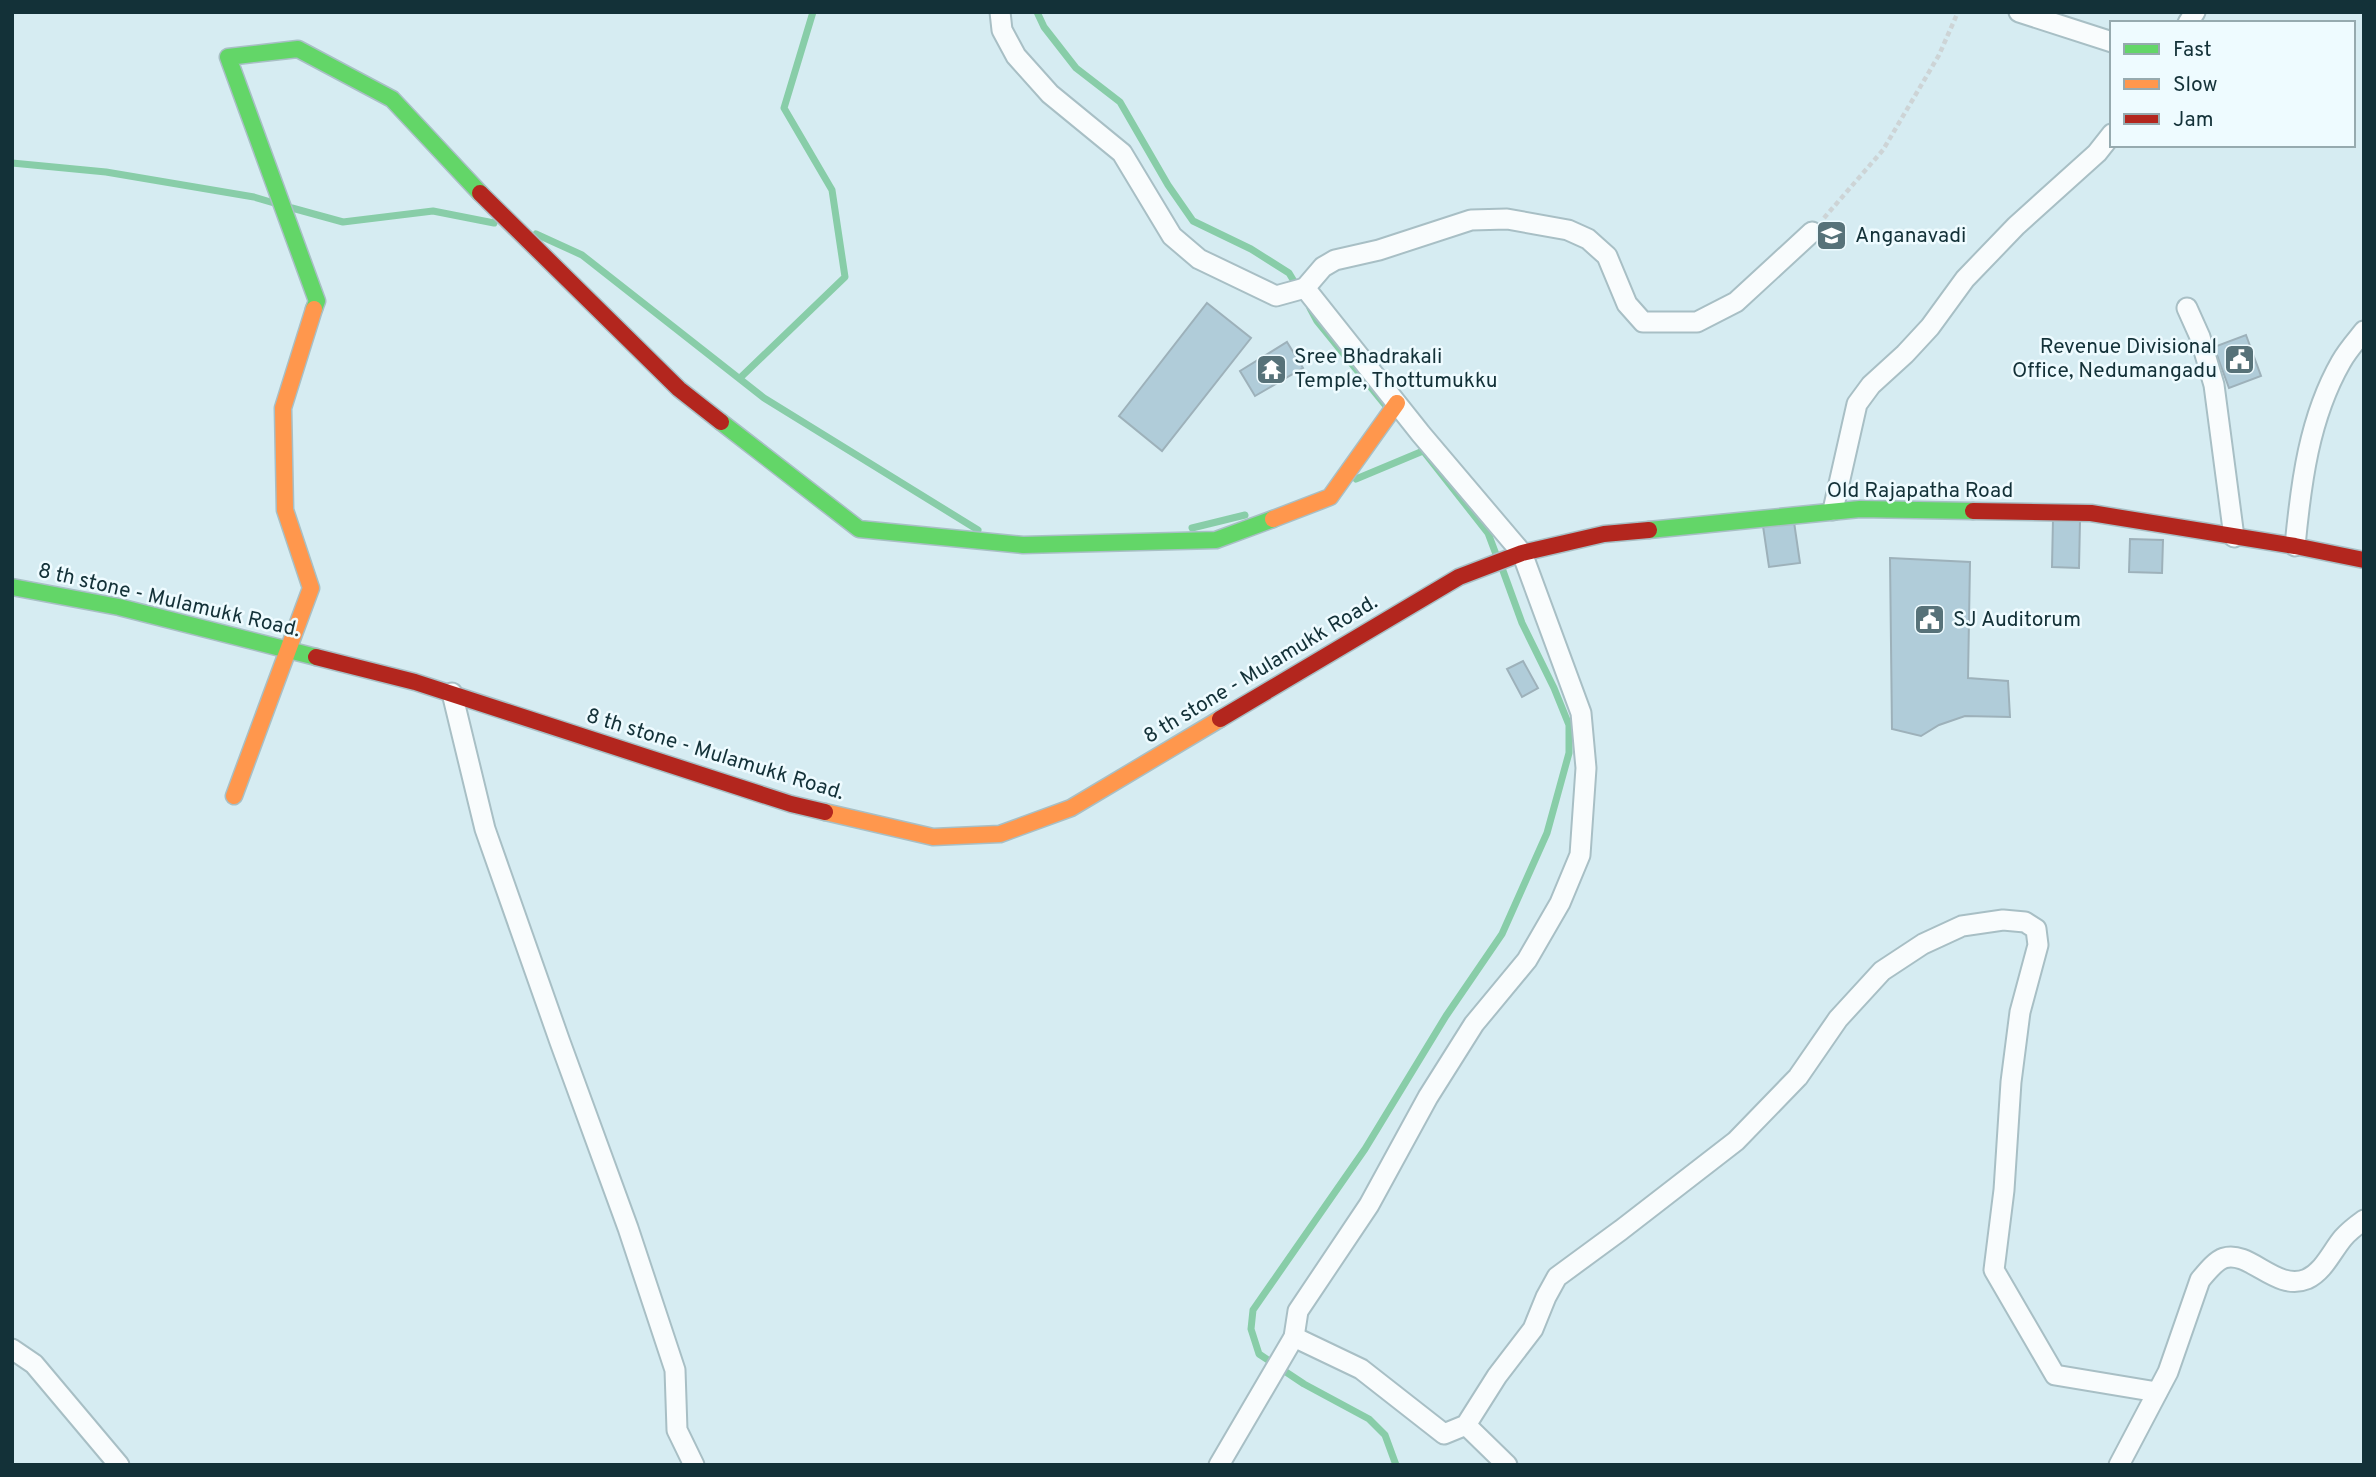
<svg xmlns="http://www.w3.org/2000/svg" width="2376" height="1477" font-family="Overpass,sans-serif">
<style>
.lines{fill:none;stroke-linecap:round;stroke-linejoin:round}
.stream{stroke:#88cda8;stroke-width:7}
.building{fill:#b0ccd9;stroke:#9db1ba;stroke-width:2}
.street-casing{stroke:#a8bfc5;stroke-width:23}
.fast-casing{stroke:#a8bfc5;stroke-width:19}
.slow-casing{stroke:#a8bfc5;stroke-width:19}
.jam-casing{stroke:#a8bfc5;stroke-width:19}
.path{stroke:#cdd4d6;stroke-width:4.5;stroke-dasharray:5 3.5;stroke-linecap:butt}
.street{stroke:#f9fcfd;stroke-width:19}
.fast{stroke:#63d668;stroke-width:16}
.slow{stroke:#ff974d;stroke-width:16}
.jam{stroke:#b3261e;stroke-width:16}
.labels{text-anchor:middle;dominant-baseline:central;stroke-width:5;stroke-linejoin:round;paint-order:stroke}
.poi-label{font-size:21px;fill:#133138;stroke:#eefbff;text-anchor:start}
.street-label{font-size:21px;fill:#133138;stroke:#eefbff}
</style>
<rect width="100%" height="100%" fill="#d6ecf2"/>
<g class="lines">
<g class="stream">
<path d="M1037,12L1044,27L1076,68L1120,102L1168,185L1193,221L1251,249L1289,273L1298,288"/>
<path d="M12,163L106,172L254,197L274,203"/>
<path d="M292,208L343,222L433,211L494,223"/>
<path d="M536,234L582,255L764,398L978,530"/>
<path d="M1310,308L1317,321L1386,406"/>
<path d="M740,378L845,277L832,190L784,108L813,12"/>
<path d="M1425,453L1488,533L1497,557"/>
<path d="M1356,479L1423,451"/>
<path d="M1192,528L1245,515"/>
<path d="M1396,1465L1385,1435L1369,1419L1304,1384L1259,1354L1251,1329L1253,1310L1365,1149L1446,1016L1502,934L1547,833L1569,753V725L1554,688L1522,623L1502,568"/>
</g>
</g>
<g class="building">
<path d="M1207,303L1251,338L1162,451L1119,416Z"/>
<path d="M2246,335L2261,376L2229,388L2214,347Z"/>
<path d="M1287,342L1303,368L1255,396L1240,371Z"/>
<path d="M2053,519L2080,521L2079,568L2052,567Z"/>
<path d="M1794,522L1800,563L1769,567L1763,526Z"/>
<path d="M2130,539L2163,540L2162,573L2129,572Z"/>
<path d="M1890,558L1970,562L1968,678L2008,681L2010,717L1965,716L1939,725L1921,736L1892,729Z"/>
<path d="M1523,661L1538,688L1522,697L1507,669Z"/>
</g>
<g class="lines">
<defs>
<g id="street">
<path d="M1000,12L1002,30L1016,56L1050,94L1122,153L1172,236L1199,259L1276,296L1305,288"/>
<path d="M2019,12L2112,42"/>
<path d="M2188,23L2195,12"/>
<path d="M1305,288L1323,267L1335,260L1379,250L1471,220L1507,219L1568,230L1588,239L1607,256L1627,304L1643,322H1697L1736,302L1812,232"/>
<path d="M2187,308L2200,337L2214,385L2234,537"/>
<path d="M1833,510L1857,404L1871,385L1905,354L1930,327L1965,279L2016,226L2097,153L2112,134"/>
<path d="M2295,546C2301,483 2309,418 2341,362C2347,351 2356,341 2364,331"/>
<path d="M452,693L485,829L560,1042L628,1228L675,1370L677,1430L694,1465"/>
<path d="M1294,1337L1361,1369L1444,1434L1466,1425L1497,1376L1533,1329L1546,1297L1557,1277L1621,1230L1736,1141L1798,1077L1838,1019L1882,971L1923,944L1962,926L2003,920L2025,922L2036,929L2038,945L2020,1012L2011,1082L2004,1190L1994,1270L2055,1375L2157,1392"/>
<path d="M12,1349L34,1364L119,1465"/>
<path d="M1466,1425L1507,1465"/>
<path d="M1219,1465L1294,1337L1298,1311L1369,1205L1428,1097L1474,1024L1527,960L1560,903L1580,855L1586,768L1581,713L1522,553L1421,434L1305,288"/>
<path d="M2119,1465L2168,1372L2200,1280C2206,1273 2215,1261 2224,1258C2250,1250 2276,1292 2307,1279C2324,1271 2332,1251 2343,1238C2349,1231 2357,1225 2364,1220"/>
</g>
<g id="fast">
<path d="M314,309L317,301L228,57L298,49L392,99L480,193"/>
<path d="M721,422L859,529L1023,545L1216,540L1273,519"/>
<path d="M1649,530L1860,509L1973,511"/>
<path d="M12,587L119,607L316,657"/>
</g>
<g id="slow">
<path d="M1273,519L1330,497L1397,403"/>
<path d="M234,796L311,588L285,510L283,408L314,309"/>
<path d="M825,812L933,837L1000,834L1071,808L1220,719"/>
</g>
<g id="jam">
<path d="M480,193L679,389L721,422"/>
<path d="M1973,511L2091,513L2295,546L2364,560"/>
<path d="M316,657L415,682L791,804L825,812"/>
<path d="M1220,719L1459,577L1522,553L1604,534L1649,530"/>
</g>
</defs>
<use href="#street" class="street-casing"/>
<use href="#fast" class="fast-casing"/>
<use href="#slow" class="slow-casing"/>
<use href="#jam" class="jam-casing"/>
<path class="path" d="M1824,218L1883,150L1939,55L1958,12"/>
<use href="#street" class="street"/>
<use href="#fast" class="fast"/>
<use href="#slow" class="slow"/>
<use href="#jam" class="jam"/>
</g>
<defs>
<symbol id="school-square" viewBox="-11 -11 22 22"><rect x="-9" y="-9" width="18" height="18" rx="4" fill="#577279" stroke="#eefbff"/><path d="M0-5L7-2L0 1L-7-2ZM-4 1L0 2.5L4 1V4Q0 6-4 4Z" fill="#fff"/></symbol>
<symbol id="civic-square" viewBox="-11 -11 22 22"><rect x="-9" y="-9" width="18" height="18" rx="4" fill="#577279" stroke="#eefbff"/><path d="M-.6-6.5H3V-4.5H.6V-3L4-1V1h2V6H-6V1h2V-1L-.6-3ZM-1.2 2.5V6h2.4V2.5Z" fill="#fff"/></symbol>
<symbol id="temple-square" viewBox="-11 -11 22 22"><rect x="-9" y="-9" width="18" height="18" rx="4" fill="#577279" stroke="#eefbff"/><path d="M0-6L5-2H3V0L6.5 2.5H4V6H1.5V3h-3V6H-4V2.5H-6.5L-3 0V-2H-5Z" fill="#fff"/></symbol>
</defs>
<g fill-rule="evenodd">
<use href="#school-square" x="1814" y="218" width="35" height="35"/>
<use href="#civic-square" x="2222" y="342" width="35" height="35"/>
<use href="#temple-square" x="1254" y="352" width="35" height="35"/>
<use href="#civic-square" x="1912" y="602" width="35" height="35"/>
</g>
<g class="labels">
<g class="poi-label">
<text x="1855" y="236">Anganavadi</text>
<text x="2217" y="347" text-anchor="end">Revenue Divisional<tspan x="2217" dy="24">Office, Nedumangadu</tspan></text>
<text x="1294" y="357">Sree Bhadrakali<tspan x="1294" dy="24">Temple, Thottumukku</tspan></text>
<text x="1953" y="620">SJ Auditorum</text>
</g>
<g class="street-label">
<text x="1920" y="491">Old Rajapatha Road</text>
<text transform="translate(169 601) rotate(13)">8 th stone - Mulamukk Road.</text>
<text transform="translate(1261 670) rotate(-31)">8 th stone - Mulamukk Road.</text>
<text transform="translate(715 755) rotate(17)">8 th stone - Mulamukk Road.</text>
</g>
</g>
<rect width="2376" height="1477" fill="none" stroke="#133138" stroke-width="28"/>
<rect x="2110" y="21" width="245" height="126" fill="#eefbff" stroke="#96aaaf" stroke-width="2"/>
<rect x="2124" y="44" width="35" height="10" fill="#63d668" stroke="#96aaaf" stroke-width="2"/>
<text x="2173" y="56" font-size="21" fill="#133138">Fast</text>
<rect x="2124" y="79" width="35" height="10" fill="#ff974d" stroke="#96aaaf" stroke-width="2"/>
<text x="2173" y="91" font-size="21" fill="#133138">Slow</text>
<rect x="2124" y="114" width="35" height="10" fill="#b3261e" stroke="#96aaaf" stroke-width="2"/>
<text x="2173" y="126" font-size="21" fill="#133138">Jam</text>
</svg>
